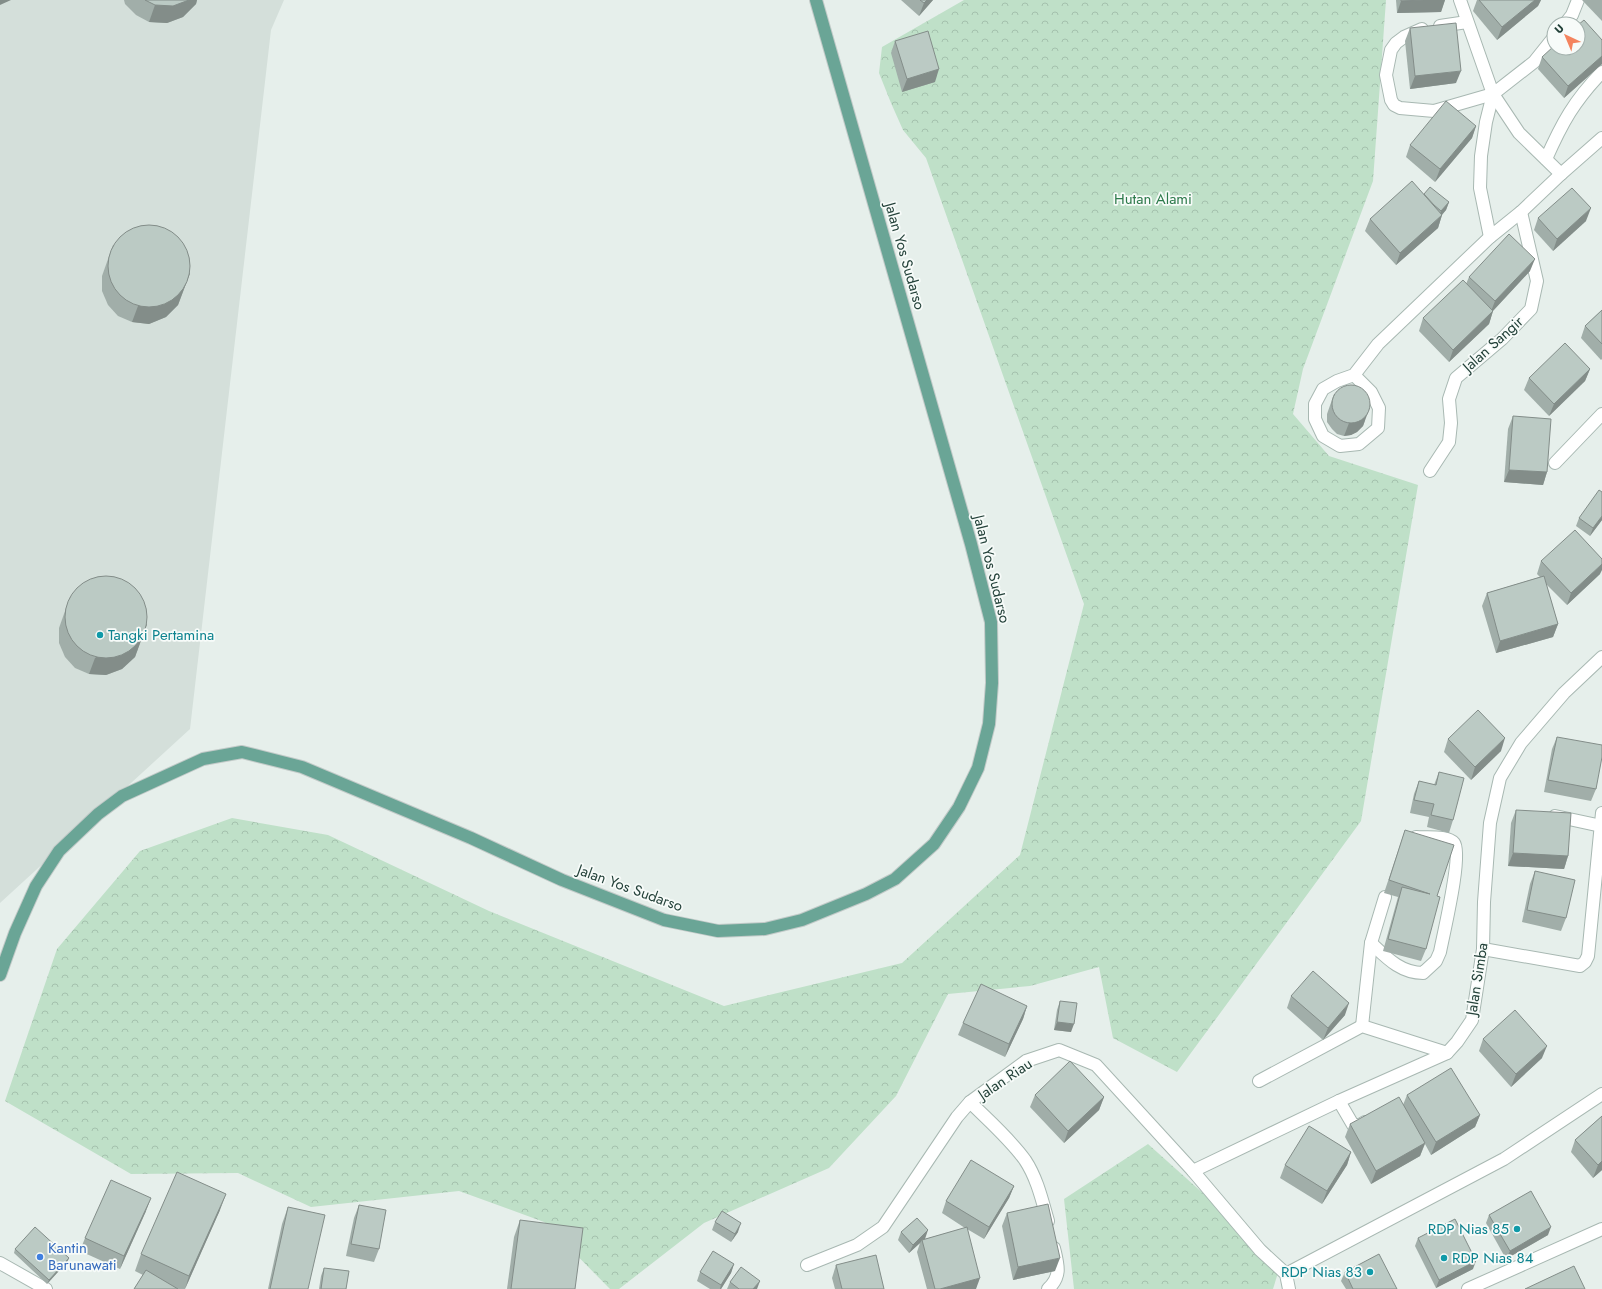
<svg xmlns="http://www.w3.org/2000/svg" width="1602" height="1289" font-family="Jost,sans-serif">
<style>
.built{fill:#d4dfda}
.forest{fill:url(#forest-crowns)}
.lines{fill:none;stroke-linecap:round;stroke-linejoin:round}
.minor-casing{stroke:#a8b8b2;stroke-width:14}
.major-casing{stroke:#c2cac8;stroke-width:14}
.minor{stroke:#fff;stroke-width:12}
.major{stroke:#6aa596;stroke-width:12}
.wall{fill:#a1aea9}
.shaded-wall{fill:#838d89}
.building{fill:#bbcac4;stroke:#838d89}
.culture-dot{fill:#0f9aa8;stroke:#f7fbf9;stroke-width:1.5}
.shop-dot{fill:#3f7fe0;stroke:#f7fbf9;stroke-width:1.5}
.labels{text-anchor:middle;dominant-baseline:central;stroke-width:3.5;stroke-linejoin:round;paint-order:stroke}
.park-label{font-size:15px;fill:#2d7a4b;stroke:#f7fbf9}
.street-label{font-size:15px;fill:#24423a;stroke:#f7fbf9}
.culture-label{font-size:15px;fill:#0d838f;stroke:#f7fbf9;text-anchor:start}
.shop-label{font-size:15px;fill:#366cbe;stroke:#f7fbf9;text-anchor:start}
</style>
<defs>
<pattern id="forest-crowns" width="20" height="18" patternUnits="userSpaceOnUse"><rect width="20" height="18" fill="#bfe0c8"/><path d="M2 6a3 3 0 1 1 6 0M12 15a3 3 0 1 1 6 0" fill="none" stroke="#a4c1ad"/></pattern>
</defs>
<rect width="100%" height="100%" fill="#e6efeb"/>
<path class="built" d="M0,0H284L271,30L190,729L0,903Z"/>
<g class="forest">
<path d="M964,0H1386L1373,181L1303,369L1293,414L1329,456L1418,485L1361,821L1177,1072L1113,1038L1099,967L1030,986L948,994L896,1096L829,1168L704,1223L619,1289H610L544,1222L459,1191L311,1207L238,1173L131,1174L5,1101L57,949L140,851L232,818L328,835L489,911L724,1006L902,963L1020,855L1084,604L926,158L903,130L891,103L879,73L882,47Z"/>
<path d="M1148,1144L1281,1263L1273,1289H1074L1064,1199Z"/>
</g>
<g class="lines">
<defs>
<g id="minor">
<path d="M1460,0L1493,94L1519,133L1561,174"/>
<path d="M1565,24L1572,15L1578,0"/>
<path d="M1440,26L1467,22"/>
<path d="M1422,29L1404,37L1396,43L1391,50L1386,75L1391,100L1394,105L1400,108L1434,111L1493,94L1534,62L1554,37"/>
<path d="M1546,159C1562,123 1574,101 1602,72"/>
<path d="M1490,237L1480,188L1481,156L1486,122L1493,94"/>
<path d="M1354,375L1371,392L1379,408L1378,428L1359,444L1340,446L1323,436L1315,419V404L1323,389L1337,381L1354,375L1378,344L1490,237L1521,212L1561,174L1602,138"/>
<path d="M1555,463L1602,414"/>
<path d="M1430,471L1449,442L1451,423L1449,399L1456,378L1502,339L1531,309L1537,281L1521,212"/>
<path d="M1555,816L1601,826"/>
<path d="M1371,943C1386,957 1400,973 1423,973L1436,961L1440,952C1443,936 1463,853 1454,843C1447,835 1427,838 1416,837"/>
<path d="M1483,949L1580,966L1585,962L1588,956L1602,813"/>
<path d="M1362,1026L1371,943L1385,897"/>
<path d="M1259,1081L1362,1026L1447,1053"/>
<path d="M1339,1101L1353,1125H1360L1365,1122"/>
<path d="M970,1102C989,1121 1010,1139 1025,1160C1037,1178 1042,1200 1048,1221"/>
<path d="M1193,1171L1339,1101L1447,1053L1457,1042L1472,1020L1483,949L1484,902L1490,823L1500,778L1521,743L1564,693L1602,657"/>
<path d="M0,1263L46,1289"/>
<path d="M807,1265L857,1245L883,1227L957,1117L970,1102L1026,1061L1059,1050L1096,1065L1193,1171L1260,1250L1286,1274L1289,1289"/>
<path d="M1286,1274L1504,1159L1602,1094"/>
<path d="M1048,1289C1062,1276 1058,1265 1054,1248"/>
<path d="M1468,1289L1602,1229"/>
</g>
<path id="major" d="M0,975L15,933L36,886L59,851L98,814L122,796L203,759L242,752L302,767L471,838L562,880L664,920L718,931L765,929L802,920L866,894L895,879L934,844L959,807L978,768L989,724L992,683L991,622L971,544L816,0"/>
</defs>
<use href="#minor" class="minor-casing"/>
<use href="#major" class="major-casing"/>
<use href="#minor" class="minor"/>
<use href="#major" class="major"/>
</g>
<g class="wall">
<path d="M124,0H197L196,4L183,17L167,23L149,22L136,15L125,4Z"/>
<path d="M901,0H933L919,16Z"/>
<path d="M1396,0H1445L1441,12L1397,13Z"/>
<path d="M1477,0H1541L1538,6L1497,40L1473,11Z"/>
<path d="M1582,0H1602V21Z"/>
<path d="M1410,28L1456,83L1410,89L1405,41Z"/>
<path d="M1602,40V64L1564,98L1538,69L1542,57Z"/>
<path d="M895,41L935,82L902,92L891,53Z"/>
<path d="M1476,126L1472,138L1435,182L1406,157L1410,145Z"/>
<path d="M1424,194L1449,202L1446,210L1442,215L1438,228L1396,265L1365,231L1370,219Z"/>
<path d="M1538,218L1586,221L1553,251L1534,230Z"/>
<path d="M113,245L190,273L178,305L166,317L149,324L132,322L118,316L108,305L102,291V276Z"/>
<path d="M1530,271L1493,311L1489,324L1449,362L1419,331L1423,318L1466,284L1469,277Z"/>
<path d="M1602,310V359L1601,360L1581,338L1585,326Z"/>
<path d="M1590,369L1585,381L1549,416L1524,390L1529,378Z"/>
<path d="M1334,394L1365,420L1363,426L1357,432L1351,435L1344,436L1337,434L1332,429L1327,422V414Z"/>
<path d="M1513,416L1547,472L1543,485L1504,482L1508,429Z"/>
<path d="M1579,518L1602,520L1590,536L1576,526Z"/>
<path d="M1541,561L1600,574L1567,605L1546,584L1558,624L1553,637L1496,653L1482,606L1487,593L1540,577L1537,574Z"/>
<path d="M70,597L147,624L135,657L122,669L106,675L89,674L75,668L65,657L59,643V628Z"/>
<path d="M1557,737L1596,789L1591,801L1544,792L1552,749Z"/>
<path d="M1448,739L1501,751L1471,780L1444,752Z"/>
<path d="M1439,772L1453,820L1449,833L1427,827L1429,817L1410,813L1414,794L1419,781L1434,785Z"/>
<path d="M1516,810L1568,856L1564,869L1508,866L1511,823Z"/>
<path d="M1405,830L1437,896L1426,949L1421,961L1383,951L1398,897L1384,893Z"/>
<path d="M1535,871L1566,918L1561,931L1522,922L1530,884Z"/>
<path d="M1291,996L1345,1015L1323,1040L1287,1008Z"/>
<path d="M1060,1001L1071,1032L1054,1030L1057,1010Z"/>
<path d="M1027,1006L1023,1019L1005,1057L958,1035L963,1023Z"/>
<path d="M1483,1039L1542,1058L1511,1087L1479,1051Z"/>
<path d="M1035,1095L1104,1097L1099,1110L1064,1143L1030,1107Z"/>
<path d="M1407,1095L1480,1115L1475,1127L1431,1155L1425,1144L1420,1156L1371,1184L1345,1137L1350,1124L1403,1105Z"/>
<path d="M1602,1116V1170L1593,1178L1571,1152L1575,1140Z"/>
<path d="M1351,1152L1347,1165L1322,1204L1280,1178L1285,1165Z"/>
<path d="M1014,1186L1009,1198L984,1239L967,1229L976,1289H927L917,1252L920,1243L909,1253L898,1240L901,1232L925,1239L965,1228L942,1213L946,1201Z"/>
<path d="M359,1205L379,1249L374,1262L346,1256L354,1218Z"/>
<path d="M288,1207L308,1289H268L282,1224Z"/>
<path d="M220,1210L185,1289H134L143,1275L135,1271L141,1254Z"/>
<path d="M146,1211L120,1269L80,1251L85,1238Z"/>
<path d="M1007,1213L1055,1271L1013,1280L1002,1226Z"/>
<path d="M1489,1215L1548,1235L1506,1259L1486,1223Z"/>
<path d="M520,1220L575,1289H507L514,1237Z"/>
<path d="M715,1222L738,1232L731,1242L712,1230Z"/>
<path d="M1418,1238L1473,1269L1436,1288L1415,1246Z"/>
<path d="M15,1249L69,1258L67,1262L47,1284L14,1253Z"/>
<path d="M734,1264L731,1273L721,1289H710L697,1281L700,1272Z"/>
<path d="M836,1265L884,1289H835L832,1278Z"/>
<path d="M324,1268L346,1289H319L321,1276Z"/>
<path d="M1345,1272L1397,1289H1346L1341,1281Z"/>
<path d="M730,1282L757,1289H727Z"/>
</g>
<g class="shaded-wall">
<path d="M0,0H11L0,5Z"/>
<path d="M189,0H197L196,4L183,17L167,23L149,22L155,5Z"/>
<path d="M927,0H933L919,16L924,3Z"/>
<path d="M1424,0H1445L1441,12L1397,13L1401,1Z"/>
<path d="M1535,0H1541L1538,6L1497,40L1502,27Z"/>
<path d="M1602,56V64L1564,98L1568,86Z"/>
<path d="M939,69L935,82L902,92L907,79Z"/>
<path d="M1461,71L1456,83L1410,89L1415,76Z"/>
<path d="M1476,126L1472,138L1435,182L1440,169Z"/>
<path d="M1449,202L1446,210L1439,218L1442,215L1438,228L1396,265L1400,253L1438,219L1441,211Z"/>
<path d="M1591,208L1586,221L1553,251L1557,239Z"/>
<path d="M1535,259L1530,271L1490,314L1495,301Z"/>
<path d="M190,273L178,305L166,317L149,324L132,322L138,306Z"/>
<path d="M1493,311L1489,324L1449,362L1453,350Z"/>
<path d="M1590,369L1585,381L1549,416L1554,404Z"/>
<path d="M1370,407L1363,426L1357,432L1351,435L1344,436L1349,423Z"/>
<path d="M1509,470L1547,472L1543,485L1504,482Z"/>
<path d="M1602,516V520L1590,536L1593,528Z"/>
<path d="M1602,564V570L1600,574L1567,605L1571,593Z"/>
<path d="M147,624L135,657L122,669L106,675L89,674L95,658Z"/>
<path d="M1558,624L1553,637L1496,653L1500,641Z"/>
<path d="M1505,738L1501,751L1471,780L1475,767Z"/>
<path d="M1513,853L1568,856L1564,869L1508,866Z"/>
<path d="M1349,1003L1345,1015L1323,1040L1328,1028Z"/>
<path d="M1027,1006L1023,1019L1005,1057L1009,1044Z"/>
<path d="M1057,1022L1074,1024L1071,1032L1054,1030Z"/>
<path d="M1547,1046L1542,1058L1511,1087L1516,1074Z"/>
<path d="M1104,1097L1099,1110L1064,1143L1068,1131Z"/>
<path d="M1480,1115L1475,1127L1431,1155L1436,1142Z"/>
<path d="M1425,1143L1420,1156L1371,1184L1376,1171Z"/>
<path d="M1351,1152L1347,1165L1322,1204L1327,1191Z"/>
<path d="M1602,1161V1170L1593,1178L1598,1165Z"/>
<path d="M1014,1186L1009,1198L984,1239L989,1227Z"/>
<path d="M226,1194L220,1210L185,1289L189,1276Z"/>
<path d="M151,1198L146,1211L120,1269L124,1256Z"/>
<path d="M741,1223L738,1232L731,1242L735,1234Z"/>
<path d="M1551,1227L1548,1235L1506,1259L1510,1251Z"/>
<path d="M928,1230L925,1239L922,1240L920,1243L909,1253L913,1245Z"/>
<path d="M69,1258L67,1262L47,1284L49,1280Z"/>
<path d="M1060,1258L1055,1271L1013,1280L1018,1267Z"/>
<path d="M1476,1261L1473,1269L1436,1288L1439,1280Z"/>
<path d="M734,1264L731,1273L721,1289H720L721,1285Z"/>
<path d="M980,1278L976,1289H940Z"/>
<path d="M760,1281L757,1289H753Z"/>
</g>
<g class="building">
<path d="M145,0H189L173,6L155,5Z"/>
<path d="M920,0H927L924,3Z"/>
<path d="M1401,0H1424L1401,1Z"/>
<path d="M1479,0H1535L1502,27Z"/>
<path d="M1584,20L1602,40V56L1568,86L1542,57L1554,46V48H1578V25Z"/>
<path d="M1456,23L1461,71L1415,76L1410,28Z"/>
<path d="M928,31L939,69L907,79L895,41Z"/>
<path d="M1446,101L1476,126L1440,169L1410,145Z"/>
<path d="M1412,181L1442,215L1400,253L1370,219Z"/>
<path d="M1430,187L1449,202L1441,211L1434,205L1424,194Z"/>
<path d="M1572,188L1591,208L1557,239L1538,218Z"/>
<circle cx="149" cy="266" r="41"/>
<path d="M1509,234L1535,259L1495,301L1469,277Z"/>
<path d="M1463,280L1493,311L1453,350L1423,318Z"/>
<path d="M1602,310V344L1585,326Z"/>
<path d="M1565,343L1590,369L1554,404L1529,378Z"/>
<circle cx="1351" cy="404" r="19"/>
<path d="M1513,416L1551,419L1547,472L1509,470Z"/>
<path d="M1599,490L1602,492V516L1593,528L1579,518Z"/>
<path d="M1575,530L1602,559V564L1571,593L1541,561Z"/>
<circle cx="106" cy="617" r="41"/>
<path d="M1544,576L1558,624L1500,641L1487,593Z"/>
<path d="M1478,710L1505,738L1475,767L1448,739Z"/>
<path d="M1557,737L1602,745V757L1596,789L1548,780Z"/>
<path d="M1439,772L1464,778L1453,820L1431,815L1434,804L1414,800L1419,781L1436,785Z"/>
<path d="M1516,810L1571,813L1568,856L1513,853Z"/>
<path d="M1405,830L1454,845L1437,896L1440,897L1426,949L1388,939L1402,887L1430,894L1389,880Z"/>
<path d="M1535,871L1575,880L1566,918L1527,910Z"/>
<path d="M1313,971L1349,1003L1328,1028L1291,996Z"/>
<path d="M981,984L1027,1006L1009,1044L963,1023Z"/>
<path d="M1060,1001L1077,1003L1074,1024L1057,1022Z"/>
<path d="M1515,1010L1547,1046L1516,1074L1483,1039Z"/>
<path d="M1070,1061L1104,1097L1068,1131L1035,1095Z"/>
<path d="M1451,1068L1480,1115L1436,1142L1407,1095Z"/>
<path d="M1399,1097L1425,1143L1376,1171L1350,1124Z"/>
<path d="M1602,1116V1161L1598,1165L1575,1140Z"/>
<path d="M1309,1126L1351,1152L1327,1191L1285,1165Z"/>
<path d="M971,1160L1014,1186L989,1227L946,1201Z"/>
<path d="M177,1172L226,1194L189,1276L141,1254Z"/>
<path d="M111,1180L151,1198L124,1256L85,1238Z"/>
<path d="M1531,1191L1551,1227L1510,1251L1489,1215Z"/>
<path d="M1048,1204L1060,1258L1018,1267L1007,1213Z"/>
<path d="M359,1205L386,1210L379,1249L351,1244Z"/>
<path d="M288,1207L325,1215L308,1289H270Z"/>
<path d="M722,1211L741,1223L735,1234L715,1222Z"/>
<path d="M917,1218L928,1230L913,1245L901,1232Z"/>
<path d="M1455,1219L1476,1261L1439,1280L1418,1238Z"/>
<path d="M520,1220L583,1228L575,1289H511Z"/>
<path d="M35,1227L69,1258L49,1280L15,1249Z"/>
<path d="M967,1227L980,1278L940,1289H935L922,1240Z"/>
<path d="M713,1251L734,1264L721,1285L700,1272Z"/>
<path d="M1379,1254L1397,1289H1353L1345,1272Z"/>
<path d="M876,1255L884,1289H842L836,1265Z"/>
<path d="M1574,1266L1585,1289H1525Z"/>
<path d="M741,1267L760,1281L753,1289H739L730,1282Z"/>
<path d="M324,1268L349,1271L346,1289H321Z"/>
<path d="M146,1270L178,1289H134Z"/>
</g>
<g class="culture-dot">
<circle cx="100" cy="635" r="4"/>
<circle cx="1517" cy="1229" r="4"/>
<circle cx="1444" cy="1258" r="4"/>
<circle cx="1370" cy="1272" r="4"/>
</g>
<circle class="shop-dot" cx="40" cy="1257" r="4"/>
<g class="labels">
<g class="park-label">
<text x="1153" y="199">Hutan Alami</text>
</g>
<g class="street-label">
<text transform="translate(905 256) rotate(74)">Jalan Yos Sudarso</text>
<text transform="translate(1493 344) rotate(-42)">Jalan Sangir</text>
<text transform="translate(992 569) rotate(76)">Jalan Yos Sudarso</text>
<text transform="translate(630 888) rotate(20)">Jalan Yos Sudarso</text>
<text transform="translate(1477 979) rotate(-81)">Jalan Simba</text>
<text transform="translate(1005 1079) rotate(-34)">Jalan Riau</text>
</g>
<g class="culture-label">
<text x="108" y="635">Tangki Pertamina</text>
<text x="1509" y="1229" text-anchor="end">RDP Nias 85</text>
<text x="1452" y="1258">RDP Nias 84</text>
<text x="1362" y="1272" text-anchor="end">RDP Nias 83</text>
</g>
<g class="shop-label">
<text x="48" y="1248">Kantin<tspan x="48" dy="17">Barunawati</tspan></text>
</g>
</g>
<g transform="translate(1566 36) rotate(316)"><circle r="19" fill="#f7fbf9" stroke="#a3b1ad"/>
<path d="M0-3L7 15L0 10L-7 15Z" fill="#f4845f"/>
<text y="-6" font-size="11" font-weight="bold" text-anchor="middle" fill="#24423a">U</text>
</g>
</svg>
